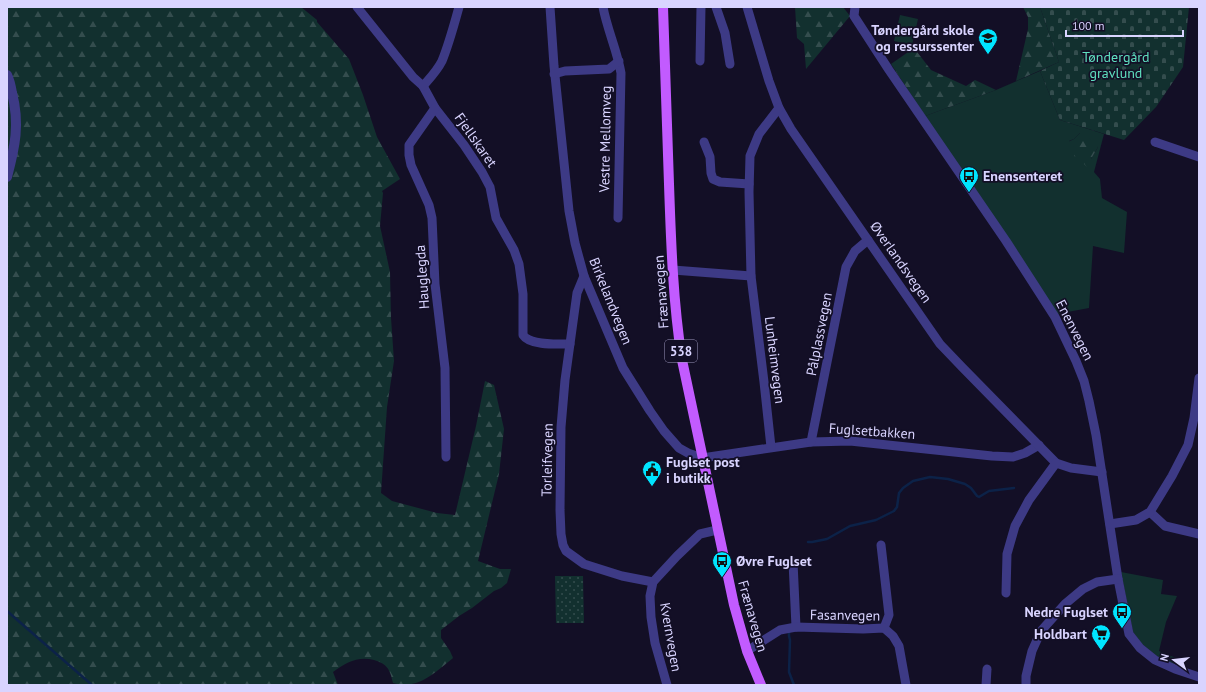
<svg xmlns="http://www.w3.org/2000/svg" width="1206" height="692" font-family="'PT Sans',sans-serif">
<style>
.grass{fill:#12302f;fill-rule:evenodd}
.forest{fill:url(#forest-firs)}
.cemetery{fill:url(#cemetery-stones)}
.park{fill:url(#park-dots)}
.lines{fill:none;stroke-linecap:round;stroke-linejoin:round}
.stream{stroke:#0c2248;stroke-width:2.5}
.minor{stroke:#3d3a85;stroke-width:9}
.tertiary{stroke:#3d3a85;stroke-width:10}
.primary{stroke:#c25bff;stroke-width:10}
.labels{text-anchor:middle;dominant-baseline:central;stroke-width:3.5;stroke-linejoin:round;paint-order:stroke}
.shield{fill:#130f26;stroke:#9e99be;stroke-width:1}
.shield-label{font-size:13px;font-weight:bold;fill:#d9d4ff}
.poi-label{font-size:14px;font-weight:bold;fill:#d9d4ff;stroke:#130f26;text-anchor:end}
.park-label{font-size:14px;fill:#5fe0c0;stroke:#130f26}
.street-label{font-size:14px;fill:#d9d4ff;stroke:#130f26}
</style>
<defs>
<pattern id="forest-firs" width="22" height="20" patternUnits="userSpaceOnUse"><rect width="22" height="20" fill="#12302f"/><path d="M5 1l3.5 6h-7zM16 11l3.5 6h-7z" fill="#344d4e"/></pattern>
<pattern id="cemetery-stones" width="16" height="16" patternUnits="userSpaceOnUse"><rect width="16" height="16" fill="#12302f"/><path d="M2 7V4a2 2 0 0 1 4 0v3zM10 15v-3a2 2 0 0 1 4 0v3z" fill="#344d4e"/></pattern>
<pattern id="park-dots" width="8" height="8" patternUnits="userSpaceOnUse"><rect width="8" height="8" fill="#12302f"/><path d="M2 2h.1M6 6h.1" fill="none" stroke="#344d4e" stroke-width="1.8" stroke-linecap="round"/></pattern>
</defs>
<rect width="100%" height="100%" fill="#130f26"/>
<g class="grass">
<path d="M900,15L918,19L912,45L894,41Z"/>
<path d="M1040,71L1060,120L1104,134L1094,172L1100,179L1102,198L1127,212L1124,253L1093,246L1089,308L1057,314L925,116L996,90ZM1080,133L1090,139L1098,147L1091,159L1085,158L1069,141L1074,139Z"/>
<path d="M1121,572L1163,580L1161,594L1177,596L1166,622L1159,651L1181,660L1174,664L1157,656L1142,644L1133,632Z"/>
</g>
<g class="forest">
<path d="M7,7H301L317,20V22L349,59L363,95L377,137L400,179L382,191L383,193L380,226L390,272L391,318L394,361L387,407L381,493L392,501L437,513L455,515L476,426L485,381L494,385L504,429L499,474L478,561L500,569H511L507,583L501,588L494,591L472,608L459,616L441,630V638L450,651L453,658C434,673 419,690 393,683C390,669 387,664 374,660C357,656 346,663 333,672L338,685H7Z"/>
<path d="M795,7H843L850,16L806,69L804,44L797,38Z"/>
<path d="M1023,7H1040L1059,62L1016,81L1028,29V17Z"/>
<path d="M914,48L931,70L966,86L975,80L996,90L925,116L891,64Z"/>
<path d="M1086,132L1089,135L1090,139L1096,140L1098,147L1091,159L1092,166L1088,168L1084,164L1085,158L1081,159L1074,156L1076,150L1073,146L1068,147L1066,143L1074,139L1080,133Z"/>
</g>
<path class="cemetery" d="M1040,7H1189L1183,67L1156,107L1124,140L1060,120L1040,71L1059,62Z"/>
<path class="park" d="M555,576H583L584,623H556Z"/>
<g class="lines">
<g class="stream">
<path d="M808,542H812L827,539L850,526L876,520L894,511L897,507L899,493L903,488L913,481L930,477L948,479L965,484L971,488L977,496L979,497L989,491L1014,488"/>
<path d="M7,611L92,685"/>
<path d="M789,632V636L790,640L789,672L794,685"/>
</g>
<g class="minor">
<path d="M357,7L413,77L423,86L435,108L464,145L482,172L490,187L496,218L514,250L519,264L523,294V335C530,346 558,344 570,344"/>
<path d="M550,7L554,66L569,211L575,243L584,276L623,368L650,411L664,431L679,448L688,453L702,458L811,442L850,441L992,456L1013,457L1025,453L1039,445"/>
<path d="M603,7C607,29 617,50 621,73L618,218"/>
<path d="M716,7L725,33L730,64"/>
<path d="M747,7L769,81L779,108L791,129L940,344L962,367L1056,463L1071,468L1102,472"/>
<path d="M855,7L854,16L889,70L1006,241L1055,317L1076,361L1084,381L1089,401L1096,435L1118,579L1129,634L1140,648L1155,660L1175,669L1199,677"/>
<path d="M700,61L701,7"/>
<path d="M554,74L565,71L609,69L619,61"/>
<path d="M423,86C430,78 437,71 442,61C449,44 454,25 459,7"/>
<path d="M435,108L409,145V155L411,165L429,205L432,218L435,284L445,368L446,457"/>
<path d="M704,142L710,157L711,173L713,179L720,182L749,184"/>
<path d="M1155,142L1199,157"/>
<path d="M673,270L751,276"/>
<path d="M584,276L577,293L565,380L561,427L560,510L561,534L563,545L566,551L584,564L622,576L653,582"/>
<path d="M811,442L846,267L855,251L868,240"/>
<path d="M771,447L764,382L751,276L749,192L750,156L759,134L779,108"/>
<path d="M1150,512L1165,526L1199,534"/>
<path d="M1110,524L1136,520L1150,512L1172,476L1188,445L1194,418L1199,378"/>
<path d="M881,545L889,615L884,628"/>
<path d="M793,562L796,627"/>
<path d="M1006,593L1007,554L1015,526L1029,500L1056,463"/>
<path d="M747,651L780,630L796,627L863,629L884,628L893,636L899,646L906,685"/>
<path d="M667,685L655,643L651,617L650,596L653,582L677,556L700,534L717,530"/>
<path d="M986,685L987,669"/>
<path d="M1026,685V676L1032,651L1041,631L1065,604L1083,589L1097,582L1118,579"/>
</g>
<path class="tertiary" d="M7,75C10,81 11,87 12,93C20,124 15,147 7,177"/>
<path class="primary" d="M663,7C665,66 667,125 669,184C671,243 673,302 682,360L734,605L747,651L761,685"/>
</g>
<defs>
<symbol id="school-pin" viewBox="-11 -11 22 30"><path d="M0 17L-7.5 6A9.5 9.5 0 1 1 7.5 6Z" fill="#00e5ff" stroke="#130f26"/><path d="M0-5L7-2L0 1L-7-2ZM-4 1L0 2.5L4 1V4Q0 6-4 4Z" fill="#111"/></symbol>
<symbol id="bus-pin" viewBox="-11 -11 22 30"><path d="M0 17L-7.5 6A9.5 9.5 0 1 1 7.5 6Z" fill="#00e5ff" stroke="#130f26"/><path d="M-5-6H5V4H4V6H2V4H-2V6H-4V4H-5ZM-3.5-4V0h7V-4ZM-3.5 1.2v1.5H-2V1.2ZM2 1.2v1.5H3.5V1.2Z" fill="#111"/></symbol>
<symbol id="civic-pin" viewBox="-11 -11 22 30"><path d="M0 17L-7.5 6A9.5 9.5 0 1 1 7.5 6Z" fill="#00e5ff" stroke="#130f26"/><path d="M-.6-6.5H3V-4.5H.6V-3L4-1V1h2V6H-6V1h2V-1L-.6-3ZM-1.2 2.5V6h2.4V2.5Z" fill="#111"/></symbol>
<symbol id="supermarket-pin" viewBox="-11 -11 22 30"><path d="M0 17L-7.5 6A9.5 9.5 0 1 1 7.5 6Z" fill="#00e5ff" stroke="#130f26"/><path d="M-6-5.5h2.5l.6 2H6L4.5 2H-2.5L-4.4-4H-6ZM-1.5 3.2a1.3 1.3 0 1 0 .1 0ZM3 3.2a1.3 1.3 0 1 0 .1 0Z" fill="#111"/></symbol>
</defs>
<g fill-rule="evenodd">
<use href="#school-pin" x="977" y="27" width="22" height="30"/>
<use href="#bus-pin" x="958" y="165" width="22" height="30"/>
<use href="#civic-pin" x="641" y="459" width="22" height="30"/>
<use href="#bus-pin" x="711" y="550" width="22" height="30"/>
<use href="#bus-pin" x="1111" y="601" width="22" height="30"/>
<use href="#supermarket-pin" x="1090" y="623" width="22" height="30"/>
</g>
<g class="labels">
<rect class="shield" x="665" y="340" width="32" height="22" rx="3"/>
<g class="shield-label">
<text x="681" y="351">538</text>
</g>
<g class="poi-label">
<text x="974" y="30">Tøndergård skole<tspan x="974" dy="16">og ressurssenter</tspan></text>
<text x="983" y="176" text-anchor="start">Enensenteret</text>
<text x="666" y="462" text-anchor="start">Fuglset post<tspan x="666" dy="16">i butikk</tspan></text>
<text x="736" y="561" text-anchor="start">Øvre Fuglset</text>
<text x="1108" y="612">Nedre Fuglset</text>
<text x="1087" y="634">Holdbart</text>
</g>
<g class="park-label">
<text x="1116" y="57">Tøndergård<tspan x="1116" dy="16">gravlund</tspan></text>
</g>
<g class="street-label">
<text transform="translate(605 139) rotate(-89)">Vestre Mellomveg</text>
<text transform="translate(476 140) rotate(55)">Fjellskaret</text>
<text transform="translate(901 262) rotate(55)">Øverlandsvegen</text>
<text transform="translate(422 277) rotate(-94)">Hauglegda</text>
<text transform="translate(661 292) rotate(-94)">Frænavegen</text>
<text transform="translate(611 301) rotate(68)">Birkelandvegen</text>
<text transform="translate(1075 330) rotate(63)">Enenvegen</text>
<text transform="translate(819 334) rotate(-79)">Pålplassvegen</text>
<text transform="translate(775 360) rotate(83)">Lunheimvegen</text>
<text transform="translate(872 431) rotate(4)">Fuglsetbakken</text>
<text transform="translate(547 460) rotate(-89)">Torleifvegen</text>
<text transform="translate(845 615) rotate(1)">Fasanvegen</text>
<text transform="translate(753 616) rotate(74)">Frænavegen</text>
<text transform="translate(671 637) rotate(80)">Kvernvegen</text>
</g>
</g>
<rect width="1206" height="692" fill="none" stroke="#d9d4ff" stroke-width="16"/>
<g transform="translate(1174 660) rotate(285)" stroke="#130f26" stroke-width="3" paint-order="stroke">
<path d="M0-3L7 15L0 10L-7 15Z" fill="#d9d4ff"/>
<text y="-6" font-size="11" font-weight="bold" text-anchor="middle" fill="#d9d4ff">N</text>
</g>
<path d="M1066 30v6h117v-6" fill="none" stroke="#d9d4ff" stroke-width="2"/>
<text x="1072" y="30" font-size="12" fill="#d9d4ff" stroke="#130f26" stroke-width="3" paint-order="stroke">100 m</text>
</svg>
